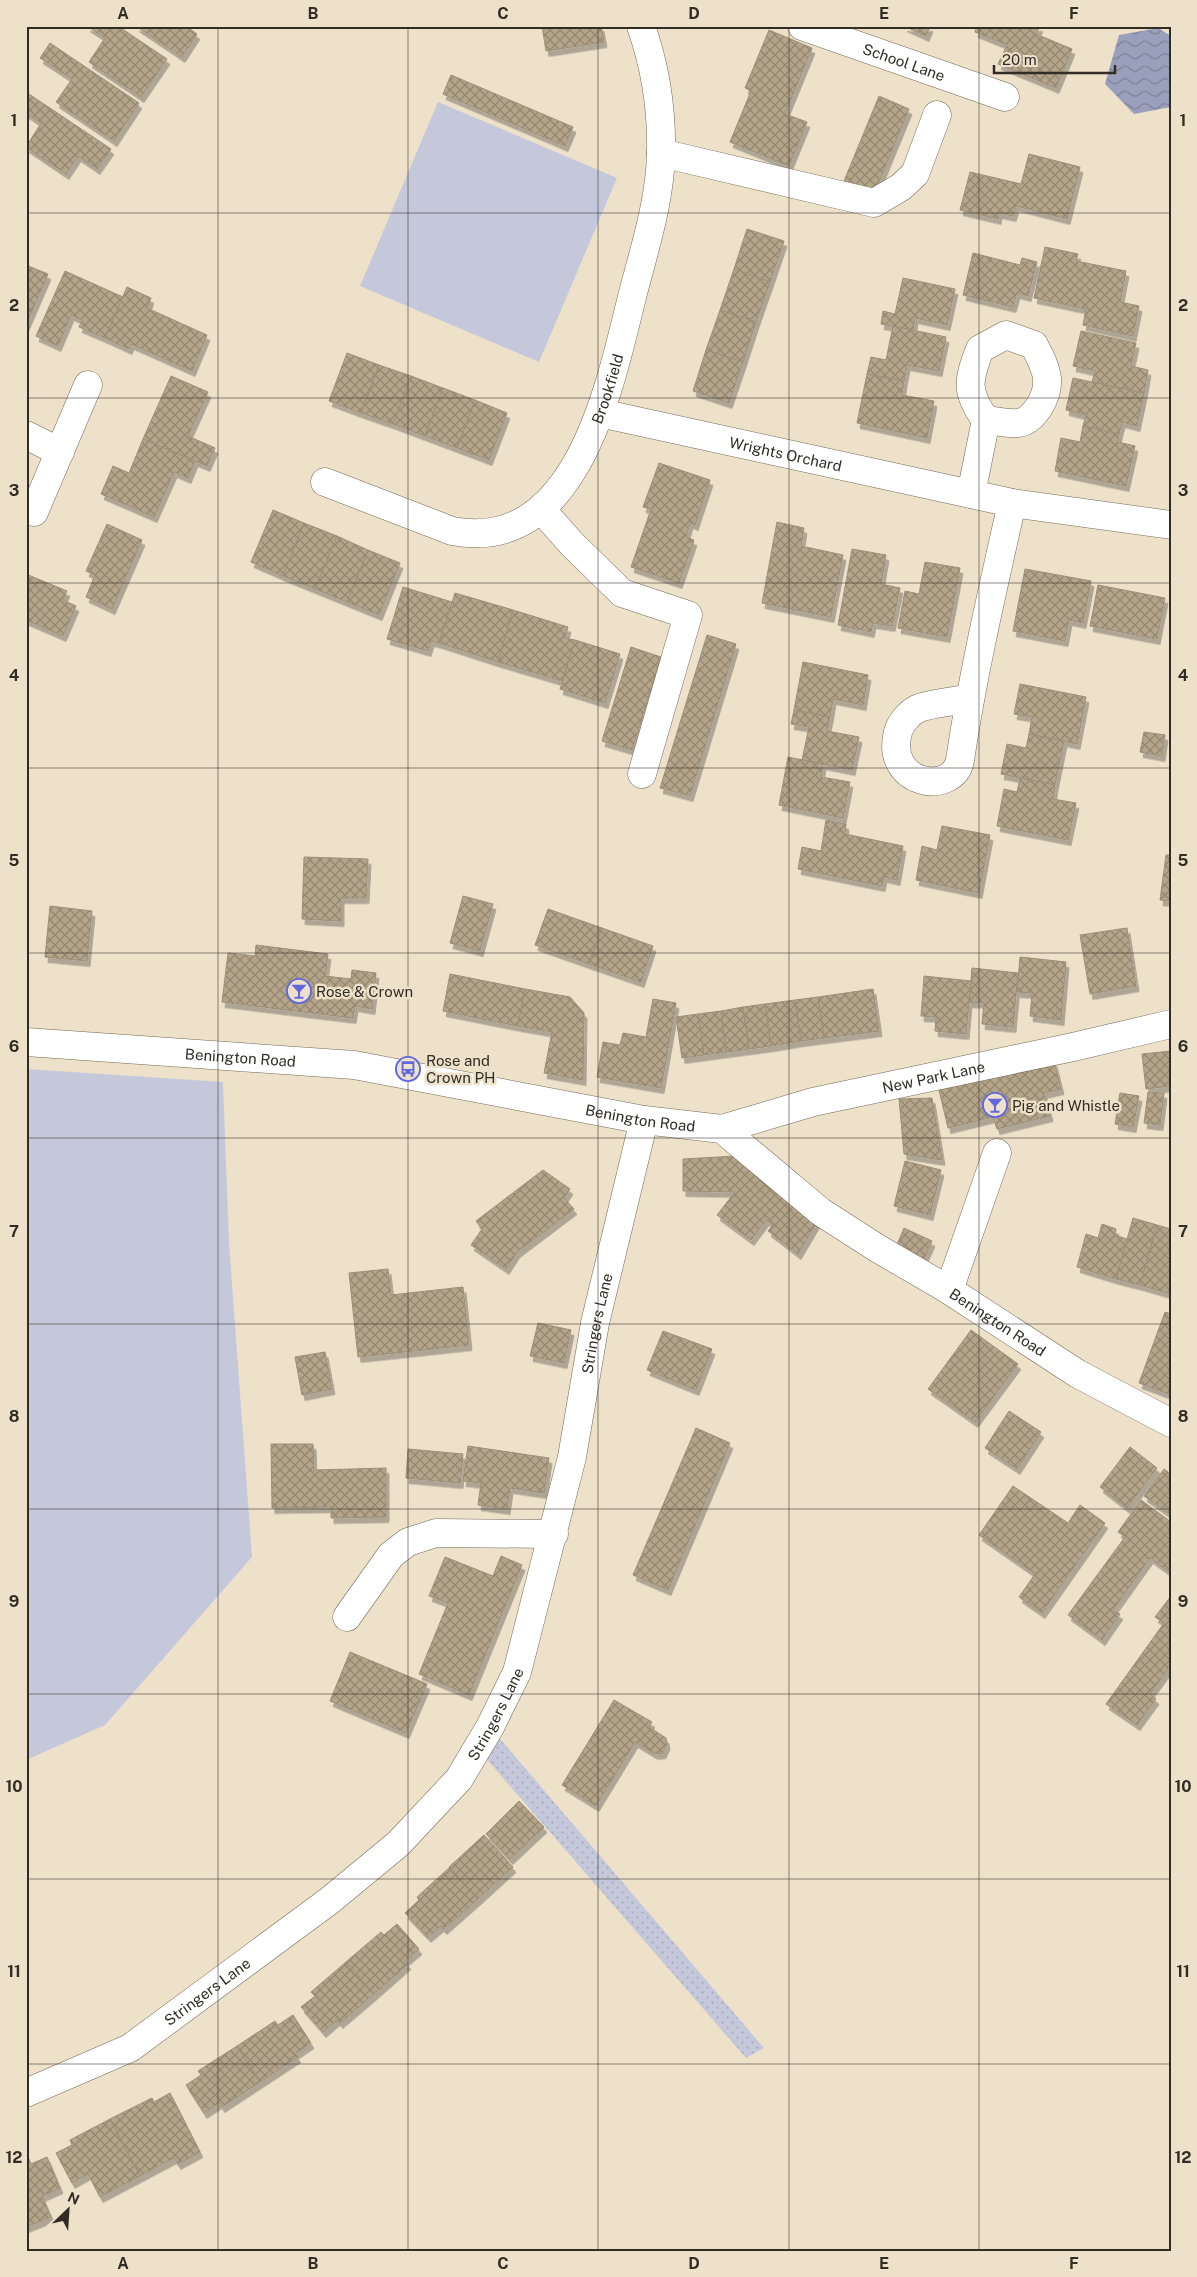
<svg xmlns="http://www.w3.org/2000/svg" width="1197" height="2277" font-family="'Public Sans',sans-serif">
<style>
.grass{fill:url(#grass-dots)}
.park{fill:#c4c8da}
.water{fill:url(#water-waves)}
.building{fill:url(#building-cross-hatch);stroke:#9a8f7a;filter:url(#shadow)}
.lines{fill:none;stroke-linecap:round;stroke-linejoin:round}
.minor-casing{stroke:#746955;stroke-width:29}
.minor{stroke:#fff;stroke-width:28}
.grid{fill:none;stroke:#312c24;stroke-width:1;stroke-opacity:0.55}
.labels{text-anchor:middle;dominant-baseline:central;stroke-width:5;stroke-linejoin:round;paint-order:stroke}
.street-label{font-size:15px;fill:#312c24;stroke:#ede1ca}
.poi-label{font-size:15px;fill:#312c24;stroke:#ede1ca;text-anchor:start}
.neatline{fill:none;stroke:#312c24;stroke-width:2}
.grid-label{font-size:16px;text-anchor:middle;font-weight:bold;fill:#312c24}
</style>
<defs>
<pattern id="grass-dots" width="8" height="8" patternUnits="userSpaceOnUse" patternTransform="scale(1.25)"><rect width="8" height="8" fill="#c4c8da"/><path d="M2 2h.1M6 6h.1" fill="none" stroke="#a9acbb" stroke-width="1.8" stroke-linecap="round"/></pattern>
<pattern id="water-waves" width="16" height="10" patternUnits="userSpaceOnUse" patternTransform="scale(1.25)"><rect width="16" height="10" fill="#9a9fbb"/><path d="M0 5q4-4 8 0t8 0" fill="none" stroke="#7e8298"/></pattern>
<pattern id="building-cross-hatch" width="8" height="8" patternUnits="userSpaceOnUse" patternTransform="scale(1.25)"><rect width="8" height="8" fill="#b4a58a"/><path d="M0 0l8 8M0 8l8-8" fill="none" stroke="#938771"/></pattern>
<filter id="shadow"><feDropShadow dx="3" dy="5.5" stdDeviation="0" flood-color="#0004"/></filter>
</defs>
<rect width="100%" height="100%" fill="#ede1ca"/>
<path class="grass" d="M490,1727L764,2048L746,2058L477,1748Z"/>
<g class="park">
<path d="M438,102L617,178L539,362L360,286Z"/>
<path d="M26,1069L223,1082L229,1243L252,1557L105,1725L26,1760Z"/>
</g>
<path class="water" d="M1158,28L1171,36V107L1134,114L1105,84L1119,35Z"/>
<g class="building">
<path d="M87,26H118L167,59L141,97L89,62L105,38Z"/>
<path d="M136,26H186L197,34L182,57Z"/>
<path d="M542,26H601L604,42L546,51Z"/>
<path d="M904,26H930L926,36Z"/>
<path d="M977,26H1040L1036,34L1072,49L1056,88L998,64L1007,45L975,32Z"/>
<path d="M769,30L812,48L785,114L807,122L789,166L730,142L751,91L745,88Z"/>
<path d="M50,43L139,103L114,141L56,102L72,79L40,58Z"/>
<path d="M451,75L573,127L565,146L443,94Z"/>
<path d="M26,92L111,149L97,169L78,156L66,174L26,147L41,123L26,113Z"/>
<path d="M879,96L909,109L874,194L844,181Z"/>
<path d="M1029,154L1080,167L1067,219L1016,206L1013,216L999,213L998,219L960,210L970,172L1021,184Z"/>
<path d="M747,229L784,241L770,282L734,269Z"/>
<path d="M1045,247L1078,254L1076,261L1126,271L1120,302L1139,306L1133,336L1083,325L1086,309L1034,298Z"/>
<path d="M973,253L1020,265L1022,258L1037,262L1028,296L1017,293L1013,307L963,295Z"/>
<path d="M26,265L48,274L26,325Z"/>
<path d="M734,269L770,282L756,322L720,310Z"/>
<path d="M65,271L123,297L105,338L79,327L82,320L71,315L58,346L36,336Z"/>
<path d="M903,278L955,289L947,325L915,318L913,330L881,324L883,311L895,314Z"/>
<path d="M127,287L151,298L147,308L207,335L192,371L131,344L129,349L105,338Z"/>
<path d="M720,310L756,322L743,362L706,350Z"/>
<path d="M893,326L946,337L939,371L907,365L904,381L867,374L871,357L886,360Z"/>
<path d="M1081,331L1136,343L1131,366L1148,370L1144,393L1092,382L1095,371L1073,366Z"/>
<path d="M706,350L743,362L729,403L693,391Z"/>
<path d="M347,353L379,365L361,413L329,401Z"/>
<path d="M379,365L411,376L393,424L361,413Z"/>
<path d="M867,374L904,381L902,395L934,401L927,438L857,423Z"/>
<path d="M171,376L208,392L188,436L215,448L207,466L143,439Z"/>
<path d="M411,376L443,388L425,436L393,424Z"/>
<path d="M1073,378L1144,393L1137,426L1122,422L1119,434L1083,426L1086,415L1066,410Z"/>
<path d="M443,388L475,400L457,448L425,436Z"/>
<path d="M475,400L507,413L489,460L457,448Z"/>
<path d="M1083,426L1119,434L1118,442L1135,446L1126,486L1055,471L1061,438L1080,442Z"/>
<path d="M143,439L195,461L188,478L174,472L154,517L101,494L113,466L129,473Z"/>
<path d="M659,463L710,480L695,525L690,523L686,537L694,540L679,583L631,567L651,509L643,507Z"/>
<path d="M273,510L304,523L283,576L251,562Z"/>
<path d="M777,522L804,528L801,546L843,555L831,617L762,603Z"/>
<path d="M304,523L337,536L315,589L283,576Z"/>
<path d="M107,524L142,540L112,609L86,597L95,575L86,571Z"/>
<path d="M337,536L368,550L347,602L315,589Z"/>
<path d="M852,549L886,555L881,584L900,588L892,626L873,623L871,632L838,625Z"/>
<path d="M368,550L400,563L379,615L347,602Z"/>
<path d="M925,562L960,568L947,637L898,628L905,591L919,594Z"/>
<path d="M1025,569L1091,581L1083,623L1069,620L1065,641L1013,631Z"/>
<path d="M26,574L67,591L63,600L76,606L63,636L26,620Z"/>
<path d="M1098,585L1165,598L1157,639L1090,626Z"/>
<path d="M403,587L452,602L439,643L431,641L428,651L387,639Z"/>
<path d="M455,593L513,610L498,662L439,643Z"/>
<path d="M513,610L568,627L565,638L575,640L562,681L498,662Z"/>
<path d="M707,635L736,644L690,796L660,788Z"/>
<path d="M575,640L620,654L605,703L560,689Z"/>
<path d="M631,647L661,657L632,750L602,741Z"/>
<path d="M803,662L868,675L863,705L833,699L830,717L794,710Z"/>
<path d="M1020,684L1086,697L1077,744L1029,734L1032,717L1014,714Z"/>
<path d="M794,710L830,717L827,731L859,737L852,770L802,760L809,727L791,724Z"/>
<path d="M1144,732L1165,735L1162,756L1140,752Z"/>
<path d="M1029,734L1064,741L1055,785L1001,774L1007,744L1026,748Z"/>
<path d="M788,757L823,764L821,777L850,782L843,818L779,805Z"/>
<path d="M1020,778L1055,785L1053,799L1076,803L1068,840L997,826L1004,789L1017,792Z"/>
<path d="M826,820L846,824L845,834L903,846L897,880L884,877L882,886L798,869L802,847L821,851Z"/>
<path d="M942,826L990,835L979,893L916,880L922,846L937,850Z"/>
<path d="M1166,855H1171V901L1160,900Z"/>
<path d="M304,857L368,859L366,898H341V921L302,919Z"/>
<path d="M463,896L493,904L480,951L450,943Z"/>
<path d="M50,906L92,911L87,961L45,957Z"/>
<path d="M548,909L602,928L589,964L535,945Z"/>
<path d="M602,928L653,946L641,982L589,964Z"/>
<path d="M1127,928L1136,986L1090,994L1080,935Z"/>
<path d="M256,945L328,954L325,976L351,979L352,970L376,973L372,1009L355,1006L353,1018L222,1002L228,953L255,956Z"/>
<path d="M1020,957L1066,962L1061,1020L1030,1016L1032,993L1017,992Z"/>
<path d="M972,968L1018,973L1013,1027L982,1024L984,1003L969,1002Z"/>
<path d="M450,974L525,989L518,1026L443,1011Z"/>
<path d="M924,976L971,981L966,1034L935,1031L936,1017L921,1016Z"/>
<path d="M525,989L570,997L584,1013L583,1080L544,1073L552,1032L518,1026Z"/>
<path d="M873,989L879,1031L824,1038L818,997Z"/>
<path d="M818,997L824,1038L801,1041L795,1000Z"/>
<path d="M653,999L676,1003L661,1088L597,1077L603,1042L620,1045L623,1033L646,1037Z"/>
<path d="M795,1000L801,1041L771,1046L765,1004Z"/>
<path d="M765,1004L771,1046L749,1049L743,1007Z"/>
<path d="M743,1007L749,1049L726,1052L721,1011Z"/>
<path d="M721,1011L726,1052L704,1055L698,1014Z"/>
<path d="M698,1014L704,1055L682,1058L676,1017Z"/>
<path d="M1171,1051V1086L1146,1089L1142,1054Z"/>
<path d="M1054,1061L1061,1089L1044,1093L1050,1116L997,1129L993,1117L948,1128L939,1090Z"/>
<path d="M1148,1092L1164,1093L1160,1125L1144,1123Z"/>
<path d="M1120,1093L1139,1096L1133,1127L1115,1124Z"/>
<path d="M932,1098L942,1160L904,1154L899,1099Z"/>
<path d="M736,1156L818,1220L798,1254L768,1231L773,1225L766,1220L751,1240L717,1215L735,1192L683,1191V1159Z"/>
<path d="M905,1161L941,1170L930,1215L894,1206Z"/>
<path d="M543,1170L570,1189L564,1198L574,1209L517,1252L506,1269L471,1245L482,1229L476,1221Z"/>
<path d="M1133,1218L1157,1225L1140,1285L1116,1279Z"/>
<path d="M1102,1224L1116,1229L1115,1235L1127,1239L1116,1279L1077,1267L1086,1234L1098,1238Z"/>
<path d="M1157,1225L1171,1229L1169,1254L1171,1255V1294L1140,1285Z"/>
<path d="M904,1228L932,1241L924,1259L896,1247Z"/>
<path d="M388,1269L391,1295L463,1287L469,1345L358,1357L349,1273Z"/>
<path d="M1165,1312L1171,1314V1395L1139,1383Z"/>
<path d="M538,1323L571,1330L564,1363L530,1356Z"/>
<path d="M971,1330L1018,1364L975,1422L928,1389Z"/>
<path d="M663,1331L712,1349L696,1390L647,1370Z"/>
<path d="M325,1352L332,1389L302,1395L295,1357Z"/>
<path d="M1009,1411L1041,1432L1017,1469L985,1448Z"/>
<path d="M696,1428L730,1443L668,1590L633,1575Z"/>
<path d="M271,1444H313L314,1470L386,1468V1517L331,1518V1507L272,1508Z"/>
<path d="M468,1446L549,1458L544,1493L510,1488L507,1509L478,1505L481,1483L463,1481Z"/>
<path d="M1130,1447L1157,1468L1127,1508L1100,1487Z"/>
<path d="M408,1449L463,1454L460,1483L406,1478Z"/>
<path d="M1164,1469L1171,1474V1515L1144,1496Z"/>
<path d="M1013,1486L1068,1523L1080,1505L1105,1523L1042,1613L1019,1597L1035,1574L979,1535Z"/>
<path d="M1141,1500L1171,1522V1573L1150,1558L1113,1610L1120,1614L1102,1640L1068,1615L1125,1537L1118,1532Z"/>
<path d="M501,1556L522,1565L469,1695L419,1674L448,1603L429,1596L445,1557L493,1576Z"/>
<path d="M1171,1596V1665L1150,1694L1156,1699L1137,1725L1106,1704L1164,1623L1155,1617Z"/>
<path d="M350,1652L427,1684L406,1733L330,1701Z"/>
<path d="M614,1700L652,1722L649,1727L666,1738L667,1744L663,1753L655,1754L635,1742L596,1806L562,1785Z"/>
<path d="M519,1801L544,1827L510,1859L486,1834Z"/>
<path d="M484,1835L513,1867L478,1899L449,1867Z"/>
<path d="M450,1867L478,1899L444,1929L441,1926L428,1937L405,1913L419,1900L417,1897Z"/>
<path d="M397,1924L419,1949L405,1961L408,1964L374,1994L346,1962L381,1932L384,1935Z"/>
<path d="M346,1962L374,1994L340,2023L337,2020L323,2032L301,2007L315,1996L311,1992Z"/>
<path d="M293,2015L311,2043L295,2054L298,2057L260,2082L237,2046L275,2021L278,2025Z"/>
<path d="M237,2046L260,2082L222,2107L219,2103L204,2113L186,2085L201,2075L198,2071Z"/>
<path d="M170,2093L200,2152L178,2164L174,2158L140,2176L110,2119L152,2098L154,2102Z"/>
<path d="M110,2119L140,2176L100,2197L88,2174L72,2183L56,2153L72,2145L70,2140Z"/>
<path d="M47,2157L60,2188L42,2196L51,2217L26,2227V2160L29,2159L31,2164Z"/>
</g>
<g class="lines">
<defs>
<g id="minor">
<path id="s1" d="M802,26L1005,97"/>
<path d="M661,153L874,203L901,187L915,174L937,115"/>
<path d="M1006,335L1034,345C1046,368 1054,383 1039,407C1034,414 1028,422 1018,423C1008,424 996,421 986,420C965,392 968,380 980,349Z"/>
<path id="s2" d="M600,413L1012,503L1171,525"/>
<path d="M26,435L60,452"/>
<path id="s3" d="M325,482L452,531C577,555 610,385 632,297C644,250 660,202 661,153C662,110 655,66 641,26"/>
<path d="M971,494L986,420"/>
<path d="M541,509L571,543L622,593L688,615L642,774"/>
<path d="M34,512L88,385"/>
<path d="M969,698C954,702 930,703 917,709C909,713 900,724 898,732C884,786 954,796 960,760C973,673 993,588 1012,503"/>
<path id="s4" d="M26,1042L354,1065L644,1120L722,1129L821,1212L877,1248L949,1290L1078,1374L1171,1423"/>
<path id="s5" d="M722,1129L813,1102L1073,1047L1171,1024"/>
<path d="M949,1290L997,1153"/>
<path d="M347,1617L391,1555L408,1542L436,1533L554,1534"/>
<path id="s6" d="M26,2093L130,2048L329,1901L398,1844L459,1779L490,1727L517,1672L572,1457L595,1323L644,1120"/>
</g>
</defs>
<use href="#minor" class="minor-casing"/>
<use href="#minor" class="minor"/>
</g>
<path class="grid" d="M218,26V2251M408,26V2251M598,26V2251M789,26V2251M979,26V2251M26,213H1171M26,398H1171M26,583H1171M26,768H1171M26,953H1171M26,1138H1171M26,1324H1171M26,1509H1171M26,1694H1171M26,1879H1171M26,2064H1171"/>
<defs>
<symbol id="bar-ring" viewBox="-11 -11 22 22"><circle r="9.5" fill="#ede1ca" stroke="#6266df" stroke-width="1.5"/><path d="M-6-5H6L.8 .8V4.5H3.5V6h-7V4.5H-.8V.8Z" fill="#6266df"/></symbol>
<symbol id="bus-ring" viewBox="-11 -11 22 22"><circle r="9.5" fill="#ede1ca" stroke="#6266df" stroke-width="1.5"/><path d="M-5-6H5V4H4V6H2V4H-2V6H-4V4H-5ZM-3.5-4V0h7V-4ZM-3.5 1.2v1.5H-2V1.2ZM2 1.2v1.5H3.5V1.2Z" fill="#6266df"/></symbol>
</defs>
<g fill-rule="evenodd">
<use href="#bar-ring" x="285" y="977" width="28" height="28"/>
<use href="#bus-ring" x="394" y="1055" width="28" height="28"/>
<use href="#bar-ring" x="981" y="1091" width="28" height="28"/>
</g>
<g class="labels">
<g class="street-label">
<text stroke="none"><textPath href="#s1" startOffset="108">School Lane</textPath></text>
<text stroke="none"><textPath href="#s3" startOffset="370">Brookfield</textPath></text>
<text stroke="none"><textPath href="#s2" startOffset="190">Wrights Orchard</textPath></text>
<text stroke="none"><textPath href="#s4" startOffset="215">Benington Road</textPath></text>
<text stroke="none"><textPath href="#s5" startOffset="218">New Park Lane</textPath></text>
<text stroke="none"><textPath href="#s4" startOffset="620">Benington Road</textPath></text>
<text stroke="none"><textPath href="#s4" startOffset="1040">Benington Road</textPath></text>
<text stroke="none"><textPath href="#s6" startOffset="1019">Stringers Lane</textPath></text>
<text stroke="none"><textPath href="#s6" startOffset="614">Stringers Lane</textPath></text>
<text stroke="none"><textPath href="#s6" startOffset="209">Stringers Lane</textPath></text>
</g>
<g class="poi-label">
<text x="316" y="991">Rose &amp; Crown</text>
<text x="426" y="1060">Rose and<tspan x="426" dy="17">Crown PH</tspan></text>
<text x="1012" y="1105">Pig and Whistle</text>
</g>
</g>
<rect width="1197" height="2277" fill="none" stroke="#ede1ca" stroke-width="55"/>
<g transform="translate(68 2210) rotate(25)" stroke="#ede1ca" stroke-width="4" paint-order="stroke">
<path d="M0-4L9 19L0 12L-9 19Z" fill="#312c24"/>
<text y="-8" font-size="14" font-weight="bold" text-anchor="middle" fill="#312c24">N</text>
</g>
<path d="M994 65v8h121v-8" fill="none" stroke="#312c24" stroke-width="2.5"/>
<text x="1002" y="65" font-size="15" fill="#312c24" stroke="#ede1ca" stroke-width="4" paint-order="stroke">20 m</text>
<rect x="28" y="28" width="1142" height="2222" class="neatline"/>
<g class="grid-label">
<text x="123" y="19">A</text>
<text x="313" y="19">B</text>
<text x="503" y="19">C</text>
<text x="694" y="19">D</text>
<text x="884" y="19">E</text>
<text x="1074" y="19">F</text>
<text x="14" y="126">1</text>
<text x="1183" y="126">1</text>
<text x="14" y="311">2</text>
<text x="1183" y="311">2</text>
<text x="14" y="496">3</text>
<text x="1183" y="496">3</text>
<text x="14" y="681">4</text>
<text x="1183" y="681">4</text>
<text x="14" y="866">5</text>
<text x="1183" y="866">5</text>
<text x="14" y="1052">6</text>
<text x="1183" y="1052">6</text>
<text x="14" y="1237">7</text>
<text x="1183" y="1237">7</text>
<text x="14" y="1422">8</text>
<text x="1183" y="1422">8</text>
<text x="14" y="1607">9</text>
<text x="1183" y="1607">9</text>
<text x="14" y="1792">10</text>
<text x="1183" y="1792">10</text>
<text x="14" y="1977">11</text>
<text x="1183" y="1977">11</text>
<text x="14" y="2163">12</text>
<text x="1183" y="2163">12</text>
<text x="123" y="2269">A</text>
<text x="313" y="2269">B</text>
<text x="503" y="2269">C</text>
<text x="694" y="2269">D</text>
<text x="884" y="2269">E</text>
<text x="1074" y="2269">F</text>
</g>
</svg>
